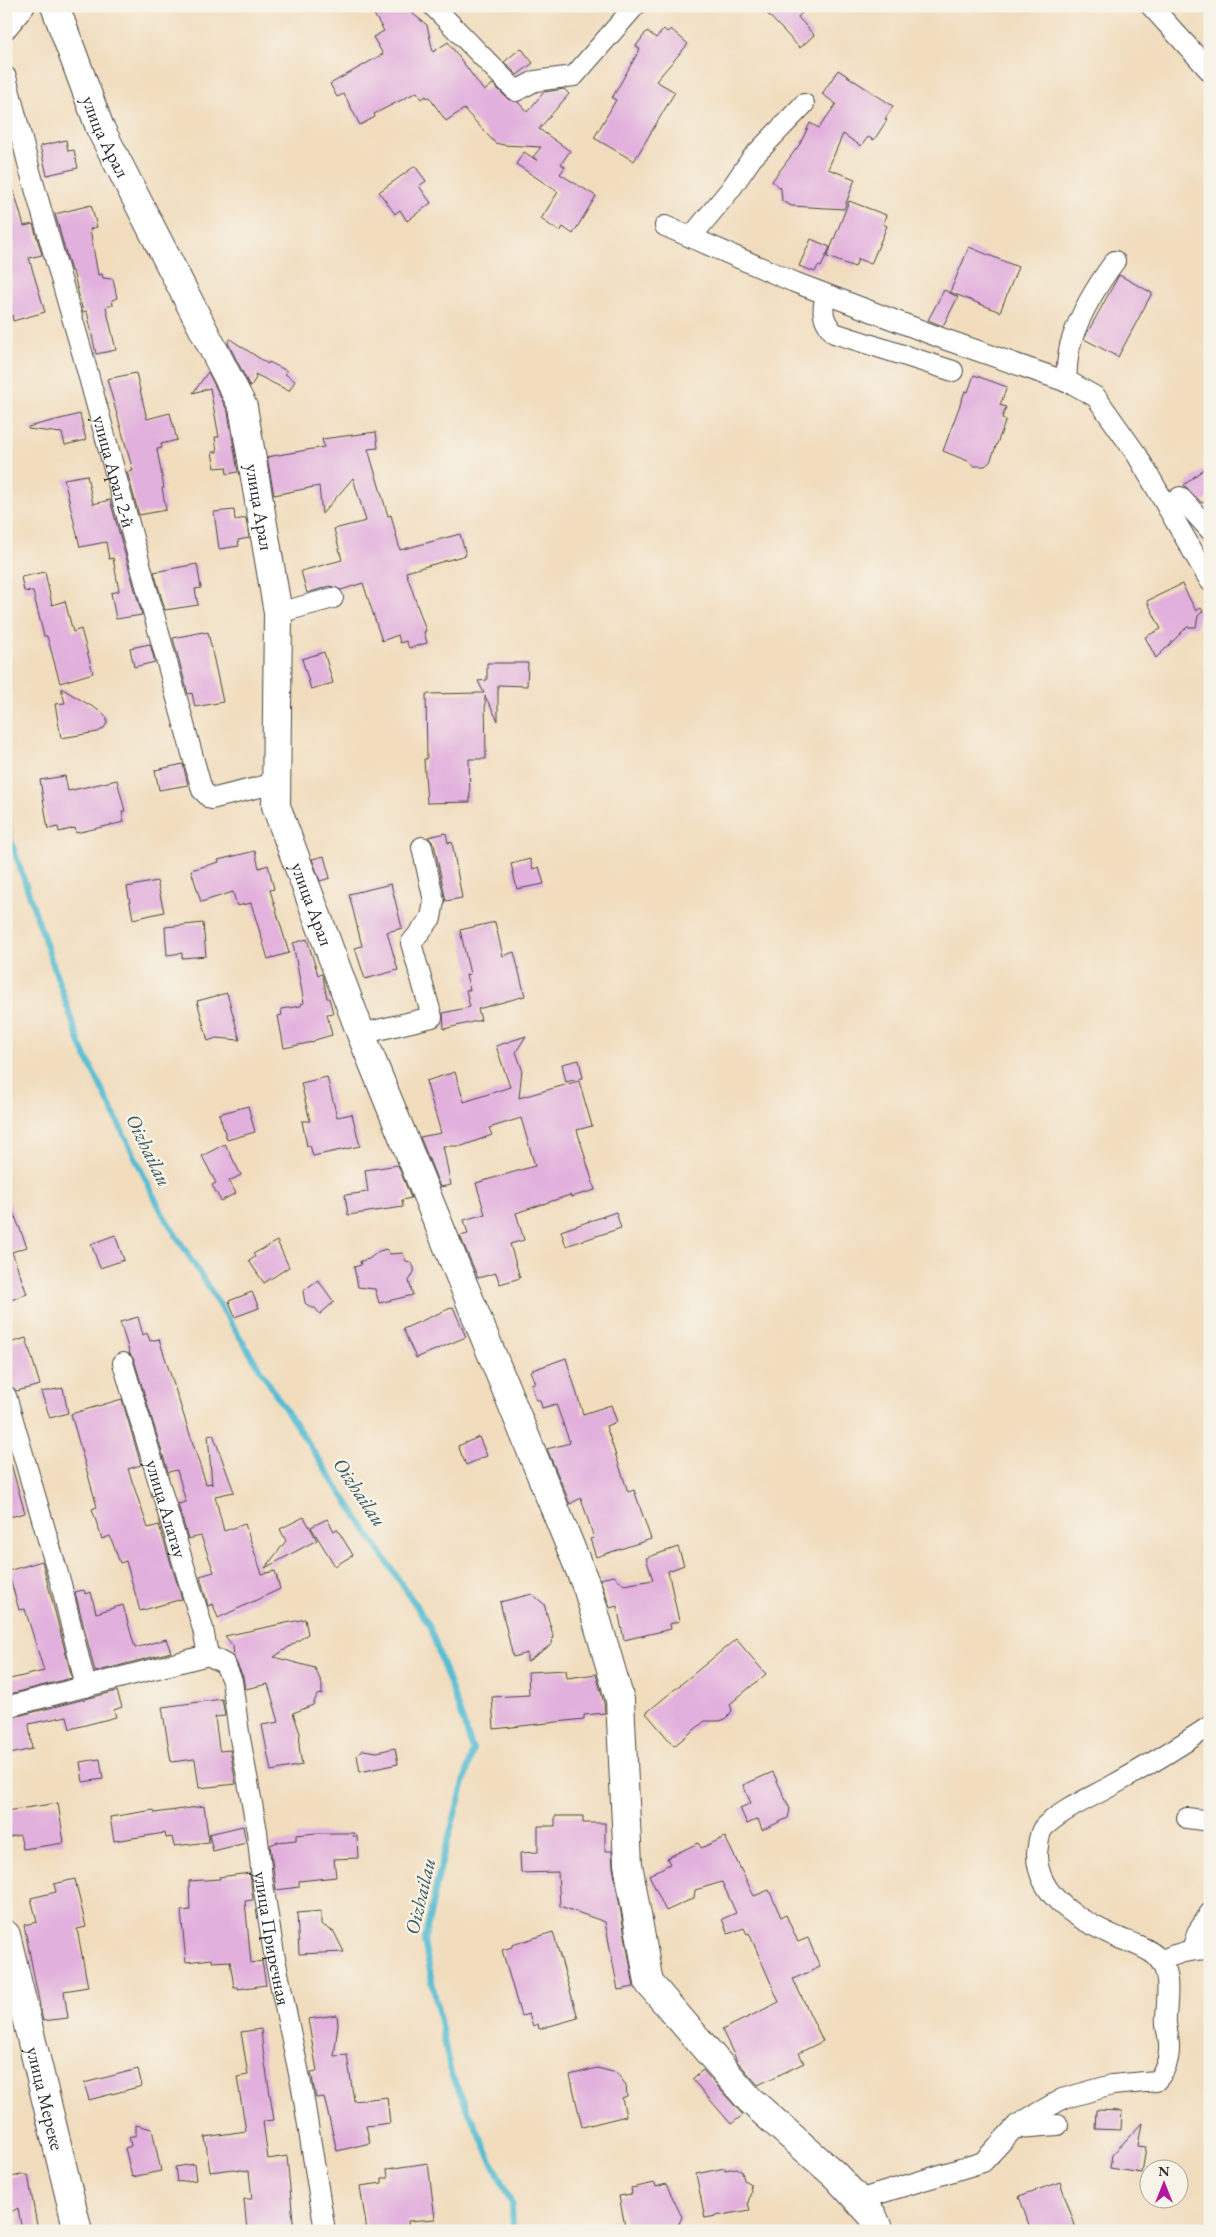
<svg xmlns="http://www.w3.org/2000/svg" width="1216" height="2237" font-family="'EB Garamond',serif">
<style>
.lines{fill:none;stroke-linecap:round;stroke-linejoin:round}
.stream{stroke:#56bdd3;stroke-width:6}
.building{fill:#e2b0dd}
.street-casing{stroke:#494641;stroke-width:22}
.secondary-casing{stroke:#494641;stroke-width:30}
.street{stroke:#fff;stroke-width:20}
.secondary{stroke:#fff;stroke-width:28}
.labels{text-anchor:middle;dominant-baseline:central;stroke-width:5;stroke-linejoin:round;paint-order:stroke}
.street-label{font-size:19px;fill:#2b2b2b;stroke:#f7f3e8}
.water-label{font-size:20px;font-style:italic;fill:#38575d;stroke:#f7f3e8}
</style>
<rect width="100%" height="100%" fill="#f7f3e8"/>
<filter id="ink" filterUnits="userSpaceOnUse"><feTurbulence type="fractalNoise" baseFrequency=".02" numOctaves="2"/><feDisplacementMap in="SourceGraphic" scale="10" xChannelSelector="R" yChannelSelector="G"/><feConvolveMatrix kernelMatrix="1 2 1 2 8 2 1 2 1" color-interpolation-filters="sRGB"/></filter>
<filter id="wash" filterUnits="userSpaceOnUse"><feTurbulence type="fractalNoise" baseFrequency=".0096" numOctaves="4" result="noise"/><feDisplacementMap in="SourceGraphic" scale="20" xChannelSelector="R" yChannelSelector="G"/><feGaussianBlur stdDeviation="1.12" result="paint"/><feColorMatrix in="noise" values="0 0 0 0 0 0 0 0 0 0 0 0 0 0 0 0 0 1.4 0 .05"/><feComposite in="paint" operator="in"/></filter>
<g filter="url(#wash)">
<rect width="100%" height="100%" fill="#f1ddbe"/>
<g class="lines">
<path class="stream" d="M6,802L10,838L80,1044L162,1213L280,1401L429,1625L473,1750L441,1865L424,1942L451,2074L512,2204L513,2231"/>
</g>
<g id="blocks">
<g class="building">
<path d="M369,6H409L413,14L427,25L433,52L448,42L484,91L493,84L508,99L518,102L527,112L544,92L564,89L569,94L539,129L570,151L561,164L565,167L560,174L596,196L573,234L563,227L560,232L541,219L558,192L516,164L524,152L538,161L533,157L541,147L504,145L495,143L464,109L446,121L429,97L427,98L426,96L422,99L417,92L374,114L375,117L360,125L344,94L337,97L330,84L383,54L373,37L384,31Z"/>
<path d="M760,6H809L798,17L814,35L800,48Z"/>
<path d="M664,29L667,32L671,29L688,44L656,81L675,92L634,161L594,138L616,100L612,98L640,49L636,46L647,31L656,38Z"/>
<path d="M521,48L533,63L517,75L504,62Z"/>
<path d="M838,70L893,106L885,119L887,120L874,140L868,137L861,146L843,134L828,169L855,179L844,209L792,206L782,201L781,189L772,181L800,144L810,123L819,128L836,104L822,94Z"/>
<path d="M66,140L68,151L74,150L78,168L47,175L40,146Z"/>
<path d="M415,166L426,181L419,186L431,203L407,221L400,210L395,214L379,192Z"/>
<path d="M6,181H11L24,226L33,224L42,255L29,258L45,312L13,321L12,315L6,317Z"/>
<path d="M849,201L886,215L883,224L887,226L871,264L858,259L855,267L827,257Z"/>
<path d="M91,205L97,227L90,229L98,275L102,274L103,278L113,279L117,298L112,300L113,305L106,307L116,350L96,354L87,311L83,312L73,271H71L55,214Z"/>
<path d="M811,239L830,247L821,267L818,266L815,272L799,266Z"/>
<path d="M969,247L1018,267L1000,312L950,292Z"/>
<path d="M1119,275L1152,293L1118,357L1084,339Z"/>
<path d="M944,290L958,297L943,326L928,320Z"/>
<path d="M230,339L268,364L269,362L287,371L285,374L295,381L289,391L255,374L256,378L250,387L228,343Z"/>
<path d="M208,372L228,412L238,472L227,474L226,467L215,468L212,452H217L215,437H219L210,388L193,393Z"/>
<path d="M136,373L147,419L170,413L177,440L161,444L162,448L157,449L164,488H162L166,510L139,515L127,472L133,471L107,379Z"/>
<path d="M974,375L1007,387L1000,405L1006,407L1002,418L1006,420L990,462L985,466H974L968,461L943,451L965,391L968,392Z"/>
<path d="M80,414L86,440L65,445L62,433L28,429V427Z"/>
<path d="M376,432L378,448L368,449L388,516L391,515L400,550L460,534L466,555L406,572L426,631L424,632L427,643L409,648L406,641L400,643L398,635L382,641L363,583L341,590L330,586L307,593L301,571L342,560L334,529L366,521L353,478L322,514L319,486L274,495L267,457L324,447L322,439Z"/>
<path d="M1210,464V497L1202,503L1184,485Z"/>
<path d="M87,475L93,504L110,500L142,615L116,619L111,593L119,591L113,558L109,559L106,542L80,547L64,479Z"/>
<path d="M234,510L235,520L246,518L249,538L238,540L239,546L219,549L214,512Z"/>
<path d="M197,564L201,588L195,589L198,605L165,610L154,572Z"/>
<path d="M45,572L52,605L65,601L73,632L81,629L93,673L60,683L47,636H44L33,592L24,591L21,577Z"/>
<path d="M1182,584L1196,611L1201,608L1203,611L1198,616L1196,627H1187L1156,658L1145,637L1161,629L1147,601Z"/>
<path d="M203,632L204,633L208,632L223,702L195,707L192,693L188,694L173,638Z"/>
<path d="M150,644L155,662L134,667L130,648Z"/>
<path d="M324,652L333,683L311,689L302,659Z"/>
<path d="M487,663H528L527,686L498,685V721L485,696L486,759H469L470,802L427,803L424,759H427L426,694L484,693L478,681L487,680Z"/>
<path d="M61,688L103,713L107,718V723L104,728L98,732L61,738L55,704L65,703Z"/>
<path d="M183,764L188,785L159,790L155,770Z"/>
<path d="M65,776L68,791L117,780L125,811H122L124,822L76,833L75,828L59,832L58,827L48,829L40,780Z"/>
<path d="M446,833L448,843L452,842L462,898L446,901L434,844L428,837Z"/>
<path d="M255,851L259,868L268,865L274,889L270,890L289,953L268,959L251,903L237,906L233,892L201,902L191,870L219,862L218,860Z"/>
<path d="M324,856L330,878L320,881L312,859Z"/>
<path d="M530,859L533,869L539,867L544,884L517,889L511,864Z"/>
<path d="M157,881L164,912L133,919L127,887Z"/>
<path d="M391,884L402,928L387,932L398,970L365,979L355,948L362,946L349,894Z"/>
<path d="M495,922L503,956L514,952L525,996L478,1009L481,1020L444,1029L443,1013L470,1007L466,990H470L466,975L470,974L460,930Z"/>
<path d="M203,923L206,956L182,958V953L167,955L165,927Z"/>
<path d="M307,939L318,975L322,974L323,977L327,998H329L333,1013L327,1014L332,1035L315,1040L313,1042L284,1048L278,1016L282,1015L281,1009L301,1006V1004L304,1003L293,943Z"/>
<path d="M227,993L240,1040L216,1038L208,1041L197,1001Z"/>
<path d="M526,1036L516,1052L522,1069L519,1098L579,1081L592,1126L577,1130L595,1190L571,1197L570,1195L516,1213L524,1240L510,1244L520,1278L500,1284L496,1273L478,1278L460,1236L468,1234L464,1220L485,1214L476,1183L535,1166L521,1118L489,1128L492,1135L462,1146H443L451,1185L440,1187L420,1137L441,1133L426,1081L455,1072L464,1102L510,1087L496,1046Z"/>
<path d="M579,1060L583,1078L566,1082L562,1064Z"/>
<path d="M327,1077L337,1117L352,1114L360,1146L313,1156L310,1145L307,1146L302,1121H310L301,1083Z"/>
<path d="M248,1106L255,1132L227,1140L219,1114Z"/>
<path d="M225,1144L241,1175L229,1181L236,1193L221,1201L212,1185L216,1183L202,1156Z"/>
<path d="M398,1165L411,1198L402,1200L403,1207L348,1215L345,1195L368,1192L365,1170Z"/>
<path d="M7,1196L27,1247L12,1252L27,1294L6,1302Z"/>
<path d="M616,1212L621,1228L566,1246L561,1231Z"/>
<path d="M115,1235L124,1260L100,1268L91,1244Z"/>
<path d="M277,1241L289,1267L264,1283L249,1261L255,1257L253,1254Z"/>
<path d="M386,1249L390,1254L403,1253L406,1261L410,1262L414,1267V1272L409,1281L413,1295L379,1303L375,1289L358,1287L354,1267L361,1265L360,1261L369,1259L379,1251Z"/>
<path d="M318,1280L334,1302L320,1314L315,1308H311L305,1303L303,1291Z"/>
<path d="M252,1292L259,1308L235,1317L229,1301Z"/>
<path d="M453,1307L466,1337L416,1358L403,1329Z"/>
<path d="M138,1317L143,1335L147,1333L150,1341L159,1339L206,1484L211,1483L212,1485L208,1435L213,1434L234,1492L215,1496L224,1531L245,1524L262,1574L275,1571L280,1589L218,1618L213,1604L208,1606L200,1576L214,1572L201,1536L188,1539L178,1504L186,1502L177,1470L168,1472L134,1360L130,1354L120,1322Z"/>
<path d="M26,1338L40,1385L17,1391L6,1383V1344Z"/>
<path d="M566,1358L583,1414L611,1405L617,1422L606,1426L628,1492L634,1490L651,1539L596,1557L590,1539L594,1538L581,1498L570,1504L547,1449L570,1443L556,1404L542,1408L540,1400H536L531,1384L535,1383L530,1371Z"/>
<path d="M63,1388L68,1413L50,1418L41,1392Z"/>
<path d="M122,1399L141,1465L128,1469L148,1528L159,1525L182,1599L140,1611L126,1561L120,1563L110,1536L102,1539L92,1509L97,1507L71,1414Z"/>
<path d="M479,1437L487,1456L466,1465L458,1446Z"/>
<path d="M11,1464L25,1513L6,1518V1465Z"/>
<path d="M304,1517L317,1540L265,1568L286,1541L280,1529Z"/>
<path d="M327,1519L334,1531L337,1529L353,1555L335,1566L311,1527Z"/>
<path d="M678,1547L684,1565L668,1571L679,1621L670,1624L671,1629L624,1640L617,1606L610,1608L600,1579L614,1576L624,1585L653,1580L646,1558Z"/>
<path d="M42,1561L72,1678L6,1695V1680L44,1671L25,1609L19,1610L8,1571Z"/>
<path d="M84,1590L85,1594L91,1592L96,1613L123,1605L135,1648L166,1639L171,1652L95,1672L75,1592Z"/>
<path d="M532,1594L544,1604L553,1635L552,1644L527,1662V1653L513,1657L500,1602Z"/>
<path d="M305,1619L308,1634L274,1657L315,1668L322,1684V1694L317,1695L313,1705L293,1713L300,1733L299,1746L302,1765L271,1771L262,1725L279,1722L268,1684L245,1689L243,1677L234,1658L233,1646L225,1636Z"/>
<path d="M736,1639L766,1674L730,1704L732,1710L730,1714L725,1719L720,1721H705L674,1746L646,1713Z"/>
<path d="M566,1670L567,1678L596,1674L604,1703L605,1713L584,1715V1719L494,1729L492,1697L529,1695L528,1672Z"/>
<path d="M117,1691L122,1707L114,1710L116,1717L70,1729L67,1716L29,1724L32,1749L6,1755V1719Z"/>
<path d="M222,1699L225,1716L215,1717L219,1748L220,1751L230,1750L236,1784L199,1788L195,1759L171,1762L162,1707Z"/>
<path d="M395,1748L398,1764L360,1772L357,1755L363,1750L377,1752Z"/>
<path d="M100,1759L103,1779L83,1782L80,1762Z"/>
<path d="M773,1772L790,1809L788,1818L762,1830L758,1819L747,1824L740,1808L751,1803L743,1785Z"/>
<path d="M58,1803L64,1843L23,1849L20,1835L6,1838V1811Z"/>
<path d="M204,1806L209,1842L174,1846L172,1837L166,1838L165,1833L114,1841L110,1817L154,1810L155,1813Z"/>
<path d="M555,1816H583V1823H605V1851H612L613,1867L634,1987L618,1990L605,1922L560,1906L558,1872L521,1873L520,1853L538,1852V1826H555Z"/>
<path d="M243,1826L246,1843L213,1851L209,1834Z"/>
<path d="M316,1833H354L353,1836H357L358,1858L334,1859L336,1877L299,1881V1887L276,1890L270,1845L278,1842L296,1840V1835Z"/>
<path d="M725,1837L754,1896L769,1890L781,1917L786,1915L798,1942L808,1938L820,1967L793,1979L823,2041L799,2053L804,2063L758,2085L737,2061L722,2030L779,2002L749,1933L747,1934L744,1928L728,1934L722,1919L736,1913L722,1882L695,1890L694,1898L666,1911L649,1875L670,1864L667,1858L698,1843L701,1848Z"/>
<path d="M250,1873L253,1900L245,1901L251,1963L262,1961L266,1985L238,1989V1987H234L230,1961L212,1962V1959L186,1962L181,1911L190,1910L189,1881L220,1879L219,1877Z"/>
<path d="M75,1879L86,1927L77,1929L88,1987L64,1991L68,2018L43,2021L24,1925L37,1922L31,1898L56,1892L54,1884Z"/>
<path d="M321,1911V1924L334,1932L344,1952L299,1954L297,1913Z"/>
<path d="M553,1932L578,2018L539,2029L538,2024L533,2026L529,2014L521,2016L502,1950L512,1947V1945Z"/>
<path d="M337,2015L338,2025L334,2056L347,2055L354,2101L387,2097L390,2123L366,2126L370,2143L337,2151L324,2097L316,2098L311,2072L317,2071L308,2019Z"/>
<path d="M261,2029L263,2050L274,2120L263,2121L268,2159L287,2156L294,2231H247L244,2199H252L249,2171L233,2169L210,2172L205,2137L246,2131L237,2077L248,2075L241,2032Z"/>
<path d="M597,2068L617,2073L626,2085L627,2096L622,2098L626,2116L582,2127L570,2075Z"/>
<path d="M138,2069L142,2086L89,2100L84,2083Z"/>
<path d="M703,2070L743,2115L731,2124L692,2079Z"/>
<path d="M1096,2110L1122,2111L1121,2130L1095,2129Z"/>
<path d="M1142,2123L1138,2146L1146,2147L1142,2173L1110,2168L1112,2155Z"/>
<path d="M136,2125L152,2129L161,2171L132,2177L125,2148L131,2146L129,2137L136,2135Z"/>
<path d="M428,2163L435,2219L408,2221L409,2231H367L360,2186L382,2183V2178H388L387,2169Z"/>
<path d="M194,2164L196,2180L177,2182L175,2167Z"/>
<path d="M725,2168V2170L737,2168L742,2171L744,2180L750,2184L751,2192L748,2203L750,2210L705,2218L696,2174Z"/>
<path d="M21,2175H28L38,2231H22L18,2208L6,2215V2178Z"/>
<path d="M1060,2182L1077,2231H1031L1019,2196Z"/>
<path d="M655,2183L656,2187L666,2184L682,2217L676,2230L626,2231L619,2196L632,2194L631,2188Z"/>
</g>
</g>
</g>
<g filter="url(#ink)">
<use href="#blocks" fill-opacity="0" stroke="#494641" stroke-width="1"/>
<g class="lines">
<defs>
<g id="street">
<path d="M433,6L516,91L535,81L574,76L635,6"/>
<path d="M1151,6L1210,71"/>
<path d="M6,29L25,6"/>
<path id="s1" d="M6,77L30,171L82,352L202,790L211,799L276,783"/>
<path d="M665,226L794,282L944,339L1073,384L1096,397L1137,455L1210,581"/>
<path d="M691,237L730,190L752,158L804,104"/>
<path d="M826,295C821,312 823,320 834,333L953,371"/>
<path d="M1066,382C1067,368 1067,352 1072,339C1081,312 1098,284 1115,261"/>
<path d="M1180,497L1210,530"/>
<path d="M278,613L333,598"/>
<path d="M361,1034L432,1017L411,943L431,918L434,901L422,847"/>
<path id="s2" d="M123,1363L203,1629L208,1655"/>
<path d="M6,1396L61,1584L86,1687"/>
<path id="s3" d="M208,1655L225,1664L232,1681L239,1733L257,1831L262,1878L274,1954L302,2088L325,2231"/>
<path d="M6,1707L208,1655"/>
<path d="M1187,1818L1210,1821"/>
<path d="M1192,1950L1197,1933L1210,1913"/>
<path d="M1160,1961C1176,1953 1192,1949 1210,1949"/>
<path d="M1018,2128L1058,2125"/>
<path d="M858,2200L983,2162L1017,2125L1062,2099L1112,2085L1156,2081C1168,2069 1171,2052 1168,2036C1167,2029 1165,2024 1166,2017C1167,1998 1172,1970 1156,1956C1146,1947 1131,1943 1119,1938C1083,1922 1037,1899 1037,1854C1038,1846 1039,1831 1045,1826C1065,1808 1090,1798 1113,1785C1146,1767 1178,1747 1210,1726"/>
</g>
<g id="secondary">
<path id="s4" d="M55,6L100,128L243,407L278,613L276,806L361,1034L588,1590L620,1700L628,1864L649,1983L750,2100L835,2175L873,2216L879,2231"/>
<path id="s5" d="M6,1935L78,2231"/>
</g>
</defs>
<use href="#street" class="street-casing"/>
<use href="#secondary" class="secondary-casing"/>
<use href="#street" class="street"/>
<use href="#secondary" class="secondary"/>
</g>
</g>
<g class="labels">
<g class="street-label">
<text stroke="none"><textPath href="#s4" startOffset="140">улица Арал</textPath></text>
<text stroke="none"><textPath href="#s1" startOffset="409">улица Арал 2-й</textPath></text>
<text stroke="none"><textPath href="#s4" startOffset="545">улица Арал</textPath></text>
<text stroke="none"><textPath href="#s4" startOffset="950">улица Арал</textPath></text>
<text stroke="none"><textPath href="#s2" startOffset="152">улица Алатау</textPath></text>
<text stroke="none"><textPath href="#s3" startOffset="298">улица Приречная</textPath></text>
<text stroke="none"><textPath href="#s5" startOffset="168">улица Мереке</textPath></text>
</g>
<g class="water-label">
<text transform="translate(149 1150) rotate(64)">Oizhailau</text>
<text transform="translate(360 1492) rotate(56)">Oizhailau</text>
<text transform="translate(420 1896) rotate(-77)">Oizhailau</text>
</g>
</g>
<rect width="1216" height="2237" fill="none" stroke="#f7f3e8" stroke-width="25"/>
<g transform="translate(1164 2184)"><circle r="24" fill="#f7f3e8" stroke="#a5a39c"/>
<path d="M0-4L9 19L0 12L-9 19Z" fill="#b5179e"/>
<text y="-8" font-size="14" font-weight="bold" text-anchor="middle" fill="#2b2b2b">N</text>
</g>
</svg>
